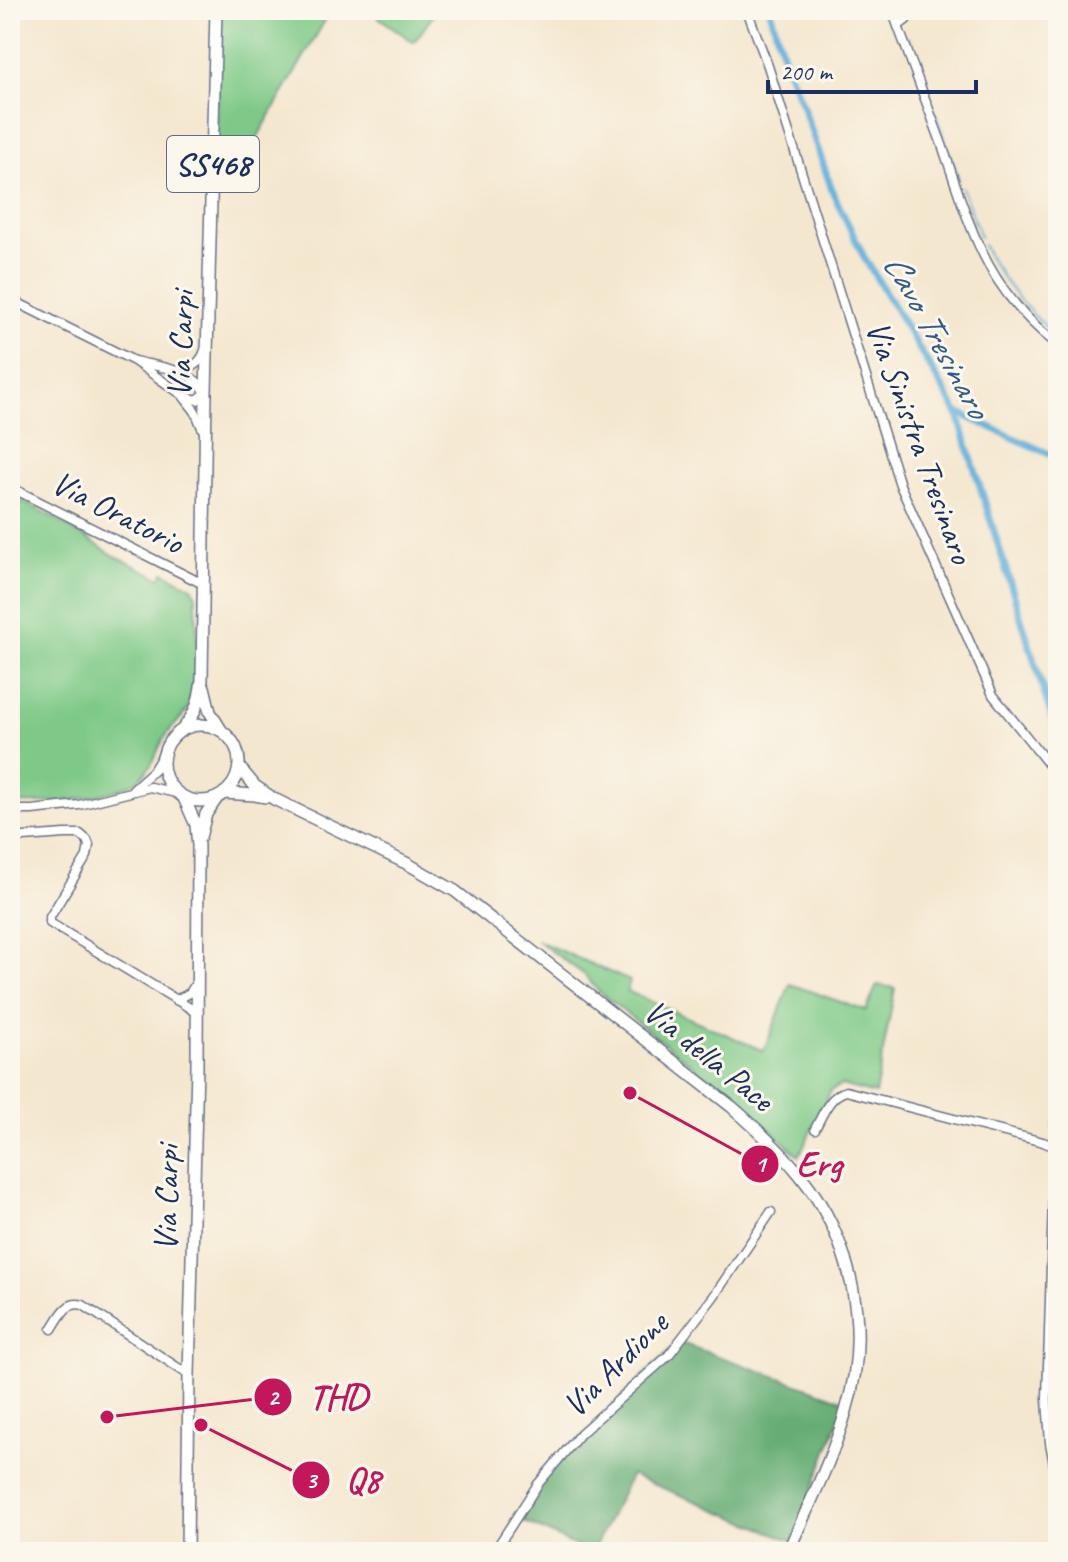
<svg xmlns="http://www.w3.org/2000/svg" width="1068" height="1562" font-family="Caveat,sans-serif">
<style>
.green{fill:#7ec987;stroke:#4c7c72;stroke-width:2}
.forest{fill:#66ad74;stroke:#406e69;stroke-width:2}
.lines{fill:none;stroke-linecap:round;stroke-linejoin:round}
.stream{stroke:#60add9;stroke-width:2}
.canal{stroke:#60add9;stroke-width:7}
.minor-casing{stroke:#676f86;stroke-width:11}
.major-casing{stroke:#676f86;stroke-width:14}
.minor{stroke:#fff;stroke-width:8}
.major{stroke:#fff;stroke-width:11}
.labels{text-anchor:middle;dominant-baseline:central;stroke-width:6;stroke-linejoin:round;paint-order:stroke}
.shield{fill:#fbf7ec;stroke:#5e6b89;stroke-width:2}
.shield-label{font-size:32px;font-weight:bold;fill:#1b2f5e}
.street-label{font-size:34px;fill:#1b2f5e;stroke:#fbf7ec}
.water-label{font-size:36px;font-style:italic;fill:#335b89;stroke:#fbf7ec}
.leader{fill:none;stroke:#c2185b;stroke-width:3}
.callout-dot{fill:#c2185b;stroke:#fbf7ec;stroke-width:3}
.mark-label{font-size:24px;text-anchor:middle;font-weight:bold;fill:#fff}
.callout-label{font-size:36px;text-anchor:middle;font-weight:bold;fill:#c2185b;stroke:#fbf7ec;stroke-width:6;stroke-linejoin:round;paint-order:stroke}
</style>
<rect width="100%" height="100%" fill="#fbf7ec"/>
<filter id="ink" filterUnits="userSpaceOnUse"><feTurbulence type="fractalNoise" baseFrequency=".0125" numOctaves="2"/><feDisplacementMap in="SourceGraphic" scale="16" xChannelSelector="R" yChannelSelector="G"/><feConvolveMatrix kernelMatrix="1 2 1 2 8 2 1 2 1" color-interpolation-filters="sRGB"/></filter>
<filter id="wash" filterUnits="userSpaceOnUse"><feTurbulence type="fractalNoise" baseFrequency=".006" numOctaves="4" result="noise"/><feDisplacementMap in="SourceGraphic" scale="32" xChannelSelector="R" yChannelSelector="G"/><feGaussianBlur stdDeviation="1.8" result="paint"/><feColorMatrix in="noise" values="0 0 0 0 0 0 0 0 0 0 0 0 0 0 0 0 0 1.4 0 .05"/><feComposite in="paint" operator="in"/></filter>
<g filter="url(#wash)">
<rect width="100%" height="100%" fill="#f4e7cf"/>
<g class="green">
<path d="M219,10H331L242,164L217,150Z"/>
<path d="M368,10H437L414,42Z"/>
<path d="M10,495L46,513L115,556L160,578L164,572L193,588L196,596C196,627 201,665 194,695C188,716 174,722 163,740C156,752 153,767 141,777C116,799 43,805 10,803Z"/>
<path d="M536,940L630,981L627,991L764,1051L790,984L866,1011L877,985L895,988L875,1094L841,1085L831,1090L799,1156L744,1106L598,991L585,975Z"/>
</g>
<path class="forest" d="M678,1342L846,1401L793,1541L631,1475L592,1552H588L517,1518L548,1470Z"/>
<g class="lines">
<g class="stream">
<path d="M908,37L959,179"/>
<path d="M962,187L980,237"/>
<path d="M983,245C1002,282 1026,311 1058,337"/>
</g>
<g class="canal">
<path d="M770,10L787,69L803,107L834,195L864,257L957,412L1058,737"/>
<path d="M957,412L1058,458"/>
</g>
</g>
</g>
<g filter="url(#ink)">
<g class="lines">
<defs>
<g id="minor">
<path d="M747,10L768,66L900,485L993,695L1057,775L1058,779"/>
<path d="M892,10C908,54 925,98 941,142C970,225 984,288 1058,345"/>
<path d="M898,26L906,20L914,10"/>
<path d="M10,299L134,361L184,396L197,400L206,393C194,369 158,367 134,361"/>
<path d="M177,371C191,368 201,364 205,350"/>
<path d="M184,397L195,411L203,430"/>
<path d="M10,487L203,584"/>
<path d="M133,789L153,771L163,754"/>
<path d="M10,810H32L79,805L150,787L176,793"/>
<path d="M10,838L65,834H80L87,840L89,845L87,856L50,917V923L190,1008L197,1015"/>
<path d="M176,1000L190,993L196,983"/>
<path d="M1058,1033L1047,1399L1050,1443L1058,1485"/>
<path d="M815,1129C823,1114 829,1096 846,1091L1043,1142L1058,1148"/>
<path d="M52,1329C60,1317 66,1300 83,1305L189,1375"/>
<path d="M494,1552L538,1484L581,1433L668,1356L714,1296L771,1212"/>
</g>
<g id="major">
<path d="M204,687L210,712L221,730"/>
<circle cx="201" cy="763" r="38"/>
<path d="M182,730C197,712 199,702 202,680L206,393L216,10"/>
<path d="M239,767L255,786L274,799L408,864L455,891L732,1107C756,1128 780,1150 801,1176C853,1242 871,1330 846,1411C832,1460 808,1506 788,1552"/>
<path d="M224,793L255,795L266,797"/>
<path d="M184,798L196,825L198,846L197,1066L189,1375L187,1552"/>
<path d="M200,837L206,814L217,798"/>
</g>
</defs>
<use href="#minor" class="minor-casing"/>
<use href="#major" class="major-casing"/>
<use href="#minor" class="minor"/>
<use href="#major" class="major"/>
</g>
</g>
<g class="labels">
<rect class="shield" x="167" y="136" width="92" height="56" rx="6"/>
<g class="shield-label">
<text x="213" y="164">SS468</text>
</g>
<g class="street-label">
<text transform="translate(180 344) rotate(-88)">Via Carpi</text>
<text transform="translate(920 442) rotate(70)">Via Sinistra Tresinaro</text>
<text transform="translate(118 512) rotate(27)">Via Oratorio</text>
<text transform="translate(709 1055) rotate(39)">Via della Pace</text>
<text transform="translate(166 1198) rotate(-89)">Via Carpi</text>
<text transform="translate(615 1364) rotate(-45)">Via Ardione</text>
</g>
<g class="water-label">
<text transform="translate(937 335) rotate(61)">Cavo Tresinaro</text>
</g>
</g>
<path class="leader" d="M630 1093L760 1164M107 1417L273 1397M201 1425L311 1480"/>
<g class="callout-dot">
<circle cx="630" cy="1093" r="8"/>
<circle cx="107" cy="1417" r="8"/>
<circle cx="201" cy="1425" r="8"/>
<circle cx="760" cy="1164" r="20"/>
<circle cx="273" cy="1397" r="20"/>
<circle cx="311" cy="1480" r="20"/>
</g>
<g class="mark-label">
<text x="760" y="1172">1</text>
<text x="273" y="1405">2</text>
<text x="311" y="1488">3</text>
</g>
<g class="callout-label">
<text x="819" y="1176">Erg</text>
<text x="338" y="1409">THD</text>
<text x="363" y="1492">Q8</text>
</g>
<rect width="1068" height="1562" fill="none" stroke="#fbf7ec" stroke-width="40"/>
<path d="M768 80v12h208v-12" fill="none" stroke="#1b2f5e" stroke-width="4"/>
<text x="780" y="80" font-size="24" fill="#1b2f5e" stroke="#fbf7ec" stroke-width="6" paint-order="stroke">200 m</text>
</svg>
